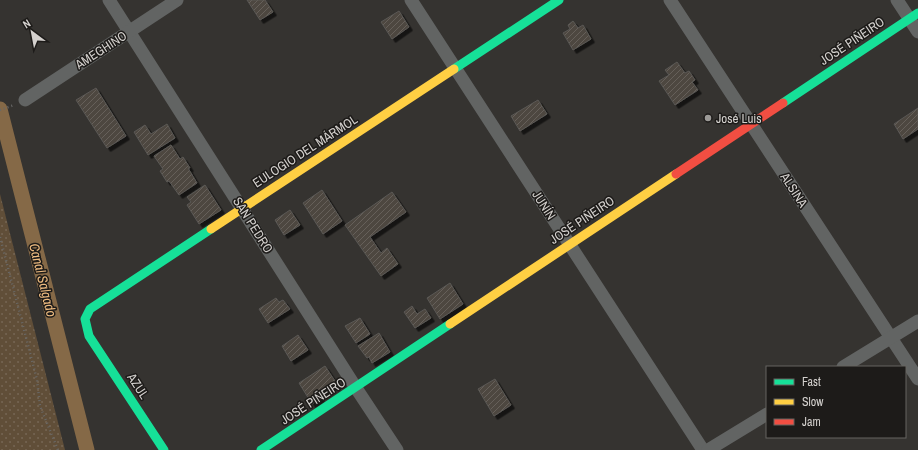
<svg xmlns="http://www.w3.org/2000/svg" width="918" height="450" font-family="'Archivo Narrow',sans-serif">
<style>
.park{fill:url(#park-dots)}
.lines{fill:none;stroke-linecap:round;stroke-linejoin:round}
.canal{stroke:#856947;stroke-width:15}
.building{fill:url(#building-hatch);stroke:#5a5855;filter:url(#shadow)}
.path{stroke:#696968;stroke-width:2.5;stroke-dasharray:1 3;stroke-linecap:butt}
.street{stroke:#626463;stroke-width:13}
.fast{stroke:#16e098;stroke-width:9}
.slow{stroke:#ffcf43;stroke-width:9}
.jam{stroke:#f24e42;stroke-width:9}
.poi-dot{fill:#9c9a97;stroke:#1d1b19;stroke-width:1.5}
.labels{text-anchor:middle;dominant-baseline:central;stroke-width:3;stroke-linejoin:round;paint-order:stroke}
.street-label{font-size:13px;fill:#d4d1ce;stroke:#1d1b19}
.poi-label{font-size:13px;fill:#d4d1ce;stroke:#1d1b19;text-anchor:start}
.water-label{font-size:14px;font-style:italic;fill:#edbb80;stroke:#1d1b19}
</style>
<defs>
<pattern id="park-dots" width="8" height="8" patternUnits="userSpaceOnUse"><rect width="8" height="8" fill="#604e38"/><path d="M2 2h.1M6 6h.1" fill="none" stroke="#766654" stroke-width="1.8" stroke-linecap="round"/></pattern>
<pattern id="building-hatch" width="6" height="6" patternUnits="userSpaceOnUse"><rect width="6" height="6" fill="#4d463f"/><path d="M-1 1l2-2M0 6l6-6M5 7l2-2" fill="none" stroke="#66605a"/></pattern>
<filter id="shadow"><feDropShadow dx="3.5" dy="3.5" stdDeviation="0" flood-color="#0009"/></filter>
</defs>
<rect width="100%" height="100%" fill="#353330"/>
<path class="park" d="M0,194L65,450H0Z"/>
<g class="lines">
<path class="canal" d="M0,109L87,450"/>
</g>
<g class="building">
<path d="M247,0H265L273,12L260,20Z"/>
<path d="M399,11L409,27L392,39L381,22Z"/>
<path d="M573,21L578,28L583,25L591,39L573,50L563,33L570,29L568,25Z"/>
<path d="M677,62L685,73L689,71L695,80L692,82L698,90L675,105L659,81L669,75L665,70Z"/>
<path d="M96,88L126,136L107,148L76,100Z"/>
<path d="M538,100L547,114L520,131L511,116Z"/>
<path d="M918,108V129L903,139L894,124Z"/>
<path d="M167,124L175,138L148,155L134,132L145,125L151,134Z"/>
<path d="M171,145L180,159L183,157L190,168H188L197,183L179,195L169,181L167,182L160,171L163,169L154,156Z"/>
<path d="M205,185L221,210L199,224L187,205L191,202L187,197Z"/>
<path d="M322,190L342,221L323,234L303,203Z"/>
<path d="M392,192L406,212L370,237L381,253L387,248L398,264L381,276L345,225Z"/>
<path d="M290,210L300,225L284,235L275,220Z"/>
<path d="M450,283L463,304L440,319L427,298Z"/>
<path d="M276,298L279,302L283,300L290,309L268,323L259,309Z"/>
<path d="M412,306L417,314L425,309L431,318L415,328L404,312Z"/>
<path d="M360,318L370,334L356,343L345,326Z"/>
<path d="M379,333L390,352L372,363L369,357L367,358L358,346Z"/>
<path d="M298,335L308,350L291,361L282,346Z"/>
<path d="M325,366L335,381L317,392L321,398L312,404L299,383Z"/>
<path d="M495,379L511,405L494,416L478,389Z"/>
</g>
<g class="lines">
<g class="path">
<path d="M0,110L14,105"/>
<path d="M0,237L37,380L40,406L58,450"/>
</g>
<g class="street">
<path d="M109,0L356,388L397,450"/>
<path d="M411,0L703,450"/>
<path d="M670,0L918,379"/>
<path d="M897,0L918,32"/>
<path d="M25,100L177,0"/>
<path d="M843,367L918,321"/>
<path d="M708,450L767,414"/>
</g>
<g class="fast">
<path d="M454,69L559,0"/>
<path d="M783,103L918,13"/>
<path d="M164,450L89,336L85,319L90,309L211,229"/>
<path d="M261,450L450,324"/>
</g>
<g class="slow">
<path d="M211,229L454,69"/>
<path d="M450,324L676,174"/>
</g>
<path class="jam" d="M676,174L783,103"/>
</g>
<circle class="poi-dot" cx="708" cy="118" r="4"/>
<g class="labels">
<g class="street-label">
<text transform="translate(852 41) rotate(-34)">JOSÉ PIÑEIRO</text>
<text transform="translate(101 50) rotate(-33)">AMEGHINO</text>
<text transform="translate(305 151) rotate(-33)">EULOGIO DEL MÁRMOL</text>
<text transform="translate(794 190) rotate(57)">ALSINA</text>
<text transform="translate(544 205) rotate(57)">JUNÍN</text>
<text transform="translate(582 220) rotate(-34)">JOSÉ PIÑEIRO</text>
<text transform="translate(253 225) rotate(58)">SAN PEDRO</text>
<text transform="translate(138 386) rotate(57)">AZUL</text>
<text transform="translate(313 401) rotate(-33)">JOSÉ PIÑEIRO</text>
</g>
<g class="poi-label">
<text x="716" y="118">José Luis</text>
</g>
<g class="water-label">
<text transform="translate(43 280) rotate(76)">Canal Salgado</text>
</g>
</g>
<rect x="766" y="366" width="140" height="72" fill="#1d1b19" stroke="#666461"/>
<rect x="774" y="379" width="20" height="6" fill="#16e098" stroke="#666461"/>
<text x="802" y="386" font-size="12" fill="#d4d1ce">Fast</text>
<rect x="774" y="399" width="20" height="6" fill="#ffcf43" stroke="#666461"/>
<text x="802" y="406" font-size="12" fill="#d4d1ce">Slow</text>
<rect x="774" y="419" width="20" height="6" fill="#f24e42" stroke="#666461"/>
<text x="802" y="426" font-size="12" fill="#d4d1ce">Jam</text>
<g transform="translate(32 32) rotate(328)" stroke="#1d1b19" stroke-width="3" paint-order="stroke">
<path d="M0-3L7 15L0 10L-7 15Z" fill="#d4d1ce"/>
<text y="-6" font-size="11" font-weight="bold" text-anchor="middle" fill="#d4d1ce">N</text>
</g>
</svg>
